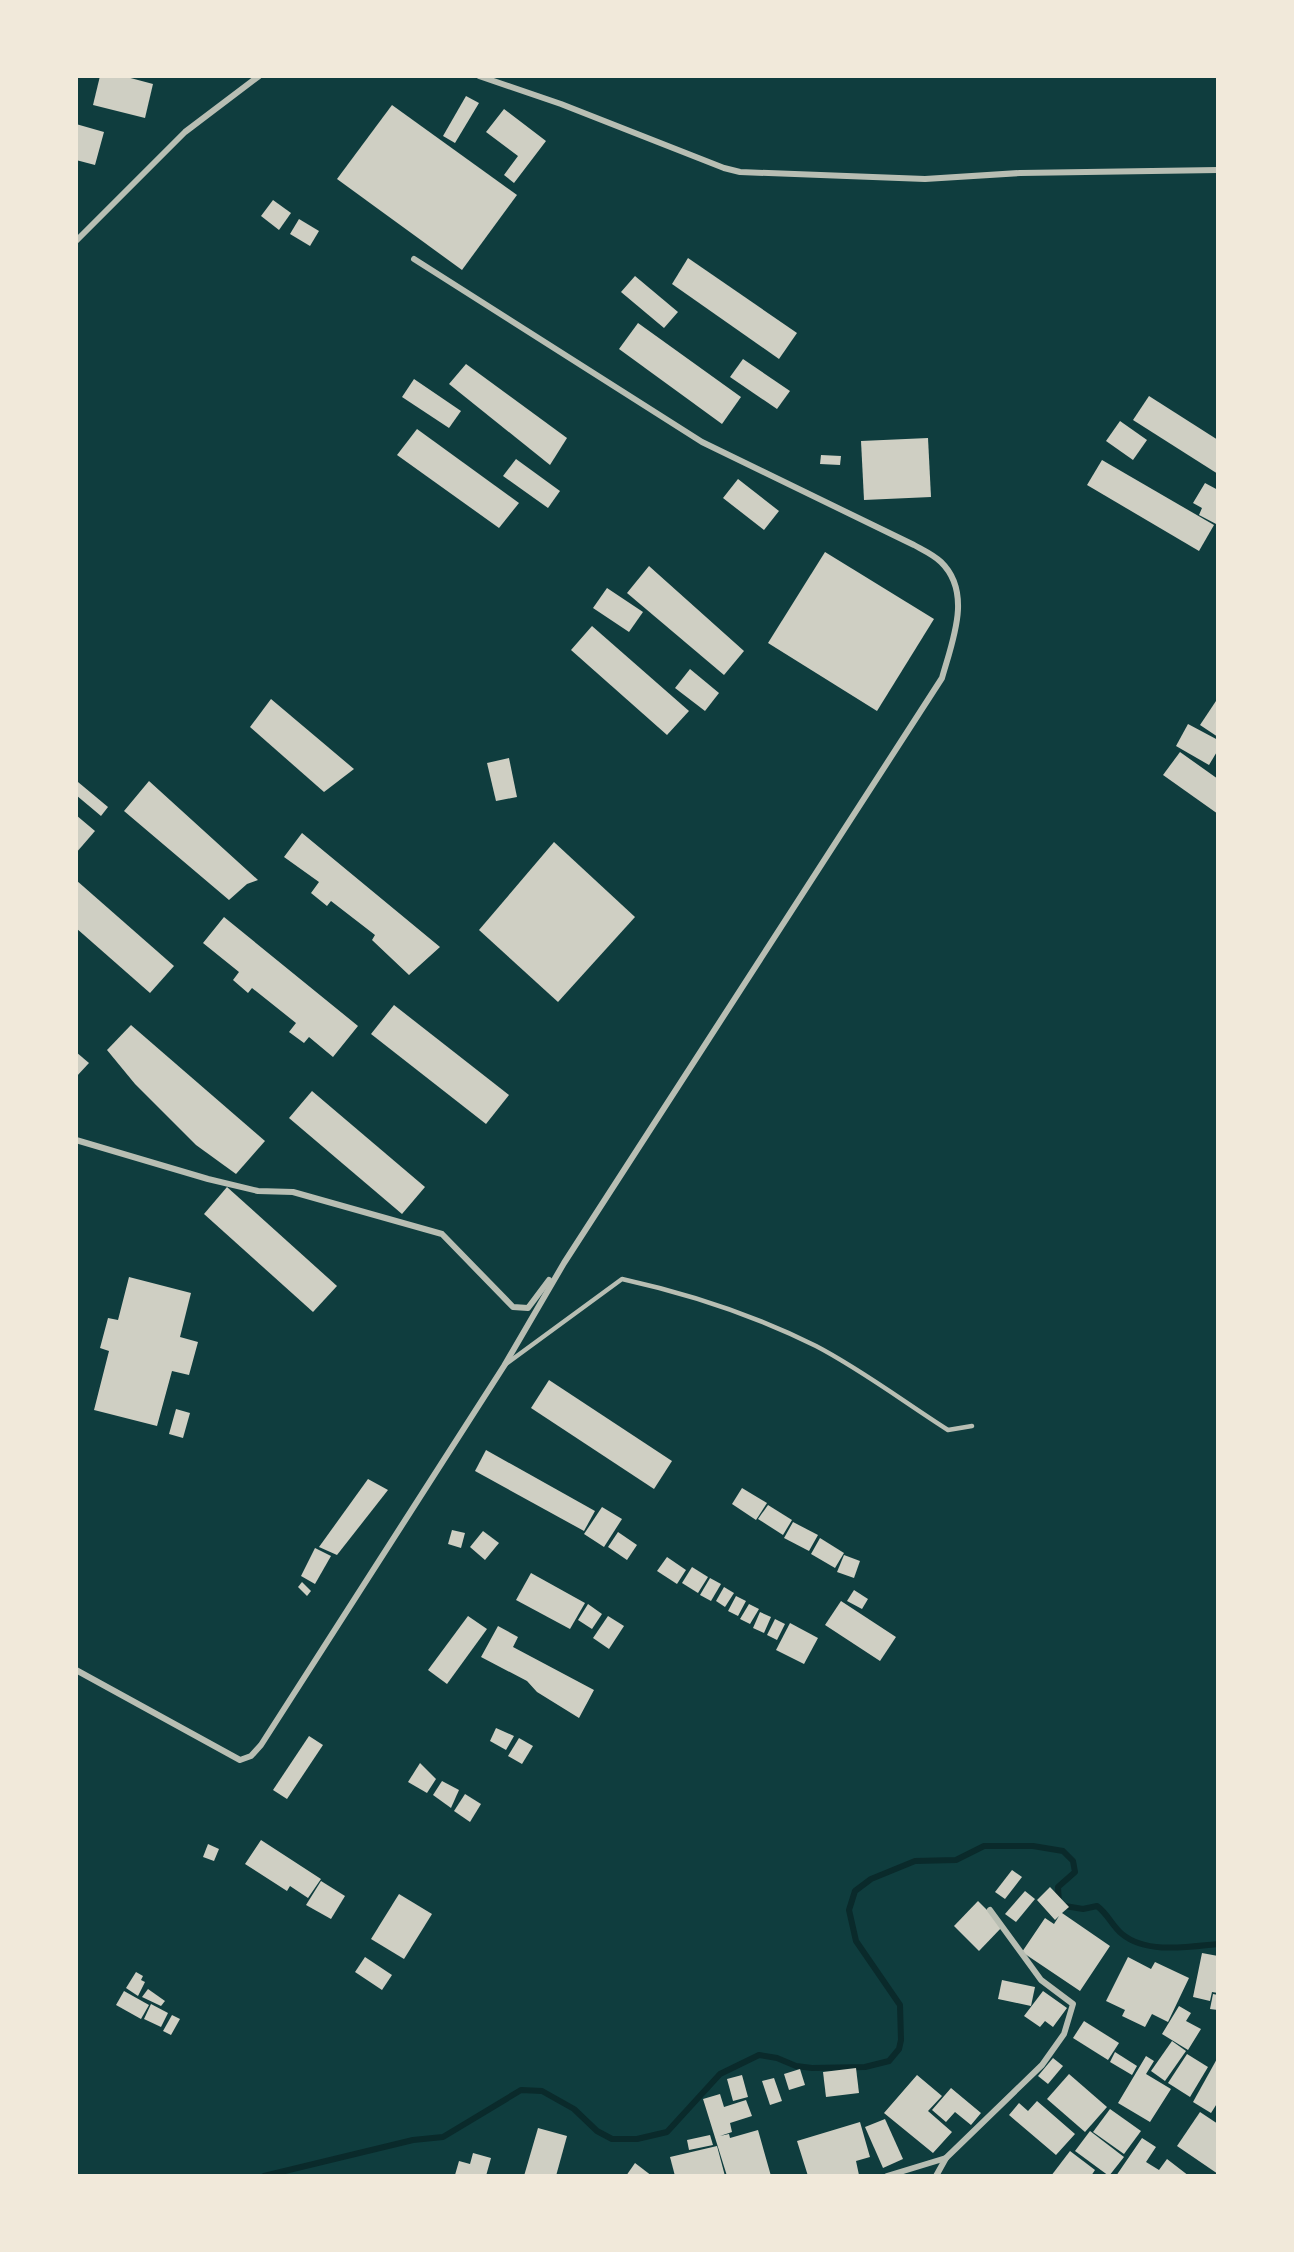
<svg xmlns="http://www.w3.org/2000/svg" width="1294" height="2252" font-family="'Asap Condensed',sans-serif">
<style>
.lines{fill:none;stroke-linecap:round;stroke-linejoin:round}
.stream{stroke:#0a2a2b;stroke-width:6}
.building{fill:#cfcfc3}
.service{stroke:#b8beb3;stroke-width:4.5}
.minor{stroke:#b8beb3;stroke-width:6}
</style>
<rect width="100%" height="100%" fill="#0f3d3e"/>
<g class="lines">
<path class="stream" d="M264,2176L413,2140L443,2137L521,2090L542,2091L574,2109L597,2131L612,2139H637L667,2132L720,2074L759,2055L777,2058L796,2066L812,2068L865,2067L889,2061L899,2049L901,2040L900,2005L856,1941L849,1910L855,1891L871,1879L915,1861L956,1860L984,1846H1033L1063,1851L1073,1861L1075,1872L1058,1887L1059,1905L1083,1909L1097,1906C1108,1914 1112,1926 1122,1934C1146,1954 1187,1947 1218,1944"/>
</g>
<g class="building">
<path d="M100,76H123L153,84L145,118L93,105Z"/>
<path d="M466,96L479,103L455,143L443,136Z"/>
<path d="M392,105L517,195L462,270L337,179Z"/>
<path d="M504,109L546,141L514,183L504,175L518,156L486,132Z"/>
<path d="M76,124L104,132L95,165L76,160Z"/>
<path d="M273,200L291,213L279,230L261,216Z"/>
<path d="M299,219L319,231L310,246L290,234Z"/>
<path d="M688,258L797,333L779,359L672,284Z"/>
<path d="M635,276L678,312L664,328L621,292Z"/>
<path d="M638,323L741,397L722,424L619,349Z"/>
<path d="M743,359L790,391L777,409L730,377Z"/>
<path d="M466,364L567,438L550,465L449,384Z"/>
<path d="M414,379L461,411L449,428L402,397Z"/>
<path d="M1149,396L1218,440V474L1133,420Z"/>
<path d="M1120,421L1147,440L1133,460L1106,441Z"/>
<path d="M417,429L519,503L499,528L397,455Z"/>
<path d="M928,438L931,497L864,500L861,441Z"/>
<path d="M821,455L841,456L840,465L820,464Z"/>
<path d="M516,459L560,491L548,508L503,476Z"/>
<path d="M1102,460L1214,525L1199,551L1087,485Z"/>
<path d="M738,479L779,511L764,530L723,498Z"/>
<path d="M1205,483L1218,490V525L1199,515L1202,508L1193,503Z"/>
<path d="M825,552L934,619L877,711L768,643Z"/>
<path d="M649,566L744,651L724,675L627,593Z"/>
<path d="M607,588L643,612L629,632L593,608Z"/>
<path d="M592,626L689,711L667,735L571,650Z"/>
<path d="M690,669L719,693L705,711L675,688Z"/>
<path d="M271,699L354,769L324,792L250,727Z"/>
<path d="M1216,701L1218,702V737L1200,725Z"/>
<path d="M1188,724L1218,740V750L1209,765L1176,746Z"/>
<path d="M1180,752L1218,779V814L1163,775Z"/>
<path d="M509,758L517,797L496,801L487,763Z"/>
<path d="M149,781L258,880L247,884L229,900L124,811Z"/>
<path d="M78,782L108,807L101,816L76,795Z"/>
<path d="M76,815L95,831L76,853Z"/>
<path d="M302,833L440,947L409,975L372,940L375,935L331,901L327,906L311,893L319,882L284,857Z"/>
<path d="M554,842L635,917L558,1002L479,930Z"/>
<path d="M76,880L174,966L150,993L76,928Z"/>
<path d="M224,917L358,1026L333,1057L309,1037L304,1043L289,1032L296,1023L252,988L248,993L233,980L239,972L203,943Z"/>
<path d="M394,1005L509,1095L486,1124L371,1034Z"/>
<path d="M131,1025L265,1141L236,1174L196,1145L135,1084L107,1050Z"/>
<path d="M76,1052L89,1063L76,1077Z"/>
<path d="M312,1091L425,1187L402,1214L289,1118Z"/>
<path d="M227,1187L337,1286L313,1312L204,1214Z"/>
<path d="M129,1277L191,1293L180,1337L198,1342L189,1375L172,1371L157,1426L94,1410L109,1351L100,1348L108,1318L118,1320Z"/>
<path d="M549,1380L672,1461L654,1489L531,1408Z"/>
<path d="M176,1409L190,1413L183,1438L169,1434Z"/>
<path d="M486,1450L595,1511L584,1531L475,1471Z"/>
<path d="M368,1479L388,1490L337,1555L319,1547Z"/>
<path d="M742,1488L767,1503L756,1520L732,1504Z"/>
<path d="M768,1505L792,1520L783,1535L758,1519Z"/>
<path d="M602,1507L622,1519L604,1547L584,1534Z"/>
<path d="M793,1522L818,1535L809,1551L784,1538Z"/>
<path d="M452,1530L465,1533L461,1548L448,1544Z"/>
<path d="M483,1531L499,1543L485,1560L470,1547Z"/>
<path d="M618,1532L637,1545L627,1560L608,1547Z"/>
<path d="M820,1538L844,1553L835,1568L811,1554Z"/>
<path d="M315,1548L331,1556L315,1584L301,1576Z"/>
<path d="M844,1555L860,1561L854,1578L837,1572Z"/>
<path d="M667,1557L686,1570L677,1584L657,1571Z"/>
<path d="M692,1567L708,1577L698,1593L682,1583Z"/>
<path d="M531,1573L585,1603L570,1629L516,1600Z"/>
<path d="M710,1578L721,1584L711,1601L700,1595Z"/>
<path d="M302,1582L311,1591L307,1596L298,1587Z"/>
<path d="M724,1587L734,1593L725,1607L716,1601Z"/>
<path d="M854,1590L868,1599L862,1609L847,1601Z"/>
<path d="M736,1596L746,1601L738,1616L728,1611Z"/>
<path d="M841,1601L896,1637L880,1661L825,1625Z"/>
<path d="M588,1604L602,1614L592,1629L578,1620Z"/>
<path d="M749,1604L759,1609L750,1624L740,1619Z"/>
<path d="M760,1612L771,1617L764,1633L753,1628Z"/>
<path d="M468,1616L487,1629L447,1684L428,1670Z"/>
<path d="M608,1616L624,1626L609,1649L593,1638Z"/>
<path d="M775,1619L785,1624L777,1640L767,1635Z"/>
<path d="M790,1623L818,1638L804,1664L776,1650Z"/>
<path d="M498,1626L518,1637L513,1647L594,1690L579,1718L537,1692L527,1681L481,1657Z"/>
<path d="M496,1728L514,1736L506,1750L490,1741Z"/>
<path d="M309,1736L323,1745L287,1799L273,1790Z"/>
<path d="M519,1738L533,1746L522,1764L508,1756Z"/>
<path d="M420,1763L436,1779L427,1793L408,1782Z"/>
<path d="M442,1781L459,1790L451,1808L433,1795Z"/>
<path d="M465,1794L481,1804L470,1822L454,1811Z"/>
<path d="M261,1840L321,1879L308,1898L290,1886L287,1891L245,1864Z"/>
<path d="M208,1844L219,1849L214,1861L203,1857Z"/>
<path d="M1012,1870L1022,1877L1005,1899L995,1892Z"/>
<path d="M321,1881L345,1896L331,1919L306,1905Z"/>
<path d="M1050,1887L1069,1907L1062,1913L1110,1946L1080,1991L1022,1952L1045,1918L1054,1924L1059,1916L1055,1920L1037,1900Z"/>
<path d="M1025,1891L1035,1899L1016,1922L1005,1914Z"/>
<path d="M399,1894L432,1914L404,1959L371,1939Z"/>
<path d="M978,1901L1003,1926L979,1951L954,1926Z"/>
<path d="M1202,1953L1218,1956V1993L1212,1992L1210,2001L1193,1997Z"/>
<path d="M365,1957L392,1975L382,1990L355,1972Z"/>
<path d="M1128,1957L1151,1969L1155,1962L1189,1978L1168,2022L1152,2014L1145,2027L1122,2016L1125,2010L1106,2001Z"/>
<path d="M136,1972L143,1976L141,1980L145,1982L138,1996L126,1988Z"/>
<path d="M1002,1980L1035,1987L1031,2006L998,1999Z"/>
<path d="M148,1989L165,2001L161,2006L142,1997Z"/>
<path d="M124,1991L149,2005L141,2019L116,2005Z"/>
<path d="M1043,1991L1067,2008L1053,2027L1045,2021L1040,2027L1024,2016Z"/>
<path d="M1213,1994L1218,1995V2010L1210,2009Z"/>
<path d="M151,2004L168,2013L161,2027L144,2019Z"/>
<path d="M1179,2006L1191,2013L1186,2021L1201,2029L1188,2050L1162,2034Z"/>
<path d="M172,2015L180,2019L171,2035L163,2031Z"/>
<path d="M1084,2021L1119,2043L1108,2060L1073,2038Z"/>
<path d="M1172,2041L1186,2051L1165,2081L1151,2071Z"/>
<path d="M1115,2052L1137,2066L1132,2075L1110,2062Z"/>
<path d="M1187,2054L1208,2067L1190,2097L1168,2083Z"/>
<path d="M1146,2056L1154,2061L1146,2074L1171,2089L1150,2122L1118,2103Z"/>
<path d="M1218,2057V2102L1211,2113L1193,2102Z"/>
<path d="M1053,2058L1063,2066L1048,2084L1038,2076Z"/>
<path d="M856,2068L859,2093L826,2097L823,2072Z"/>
<path d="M800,2069L805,2085L789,2090L784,2074Z"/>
<path d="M1069,2074L1107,2107L1085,2132L1047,2099Z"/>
<path d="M742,2075L748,2097L733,2101L727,2079Z"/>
<path d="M917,2075L942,2096L928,2111L952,2132L933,2153L884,2113Z"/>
<path d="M774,2078L782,2101L770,2105L762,2081Z"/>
<path d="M951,2088L981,2113L971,2125L955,2112L946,2122L932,2110Z"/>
<path d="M720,2094L724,2107L746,2100L752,2116L730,2123L732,2132L720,2136L729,2134L730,2138L758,2130L771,2176H727L703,2099Z"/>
<path d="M1037,2101L1075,2134L1056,2155L1009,2115L1019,2103L1028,2111Z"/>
<path d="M1110,2109L1141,2131L1124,2154L1093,2132Z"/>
<path d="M1200,2112L1218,2124V2174L1177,2146Z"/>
<path d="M885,2119L903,2159L883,2168L865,2127Z"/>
<path d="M860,2122L870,2157L856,2161L859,2175L808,2176L797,2141Z"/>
<path d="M538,2128L567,2136L556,2176H524Z"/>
<path d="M1090,2131L1124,2157L1109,2176L1075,2151Z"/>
<path d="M710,2135L713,2145L689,2150L687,2140Z"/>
<path d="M1142,2138L1156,2147L1146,2162L1159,2170L1167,2159L1189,2176H1116Z"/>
<path d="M717,2146L725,2176H675L670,2157Z"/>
<path d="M1070,2151L1095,2170L1091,2176H1051Z"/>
<path d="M473,2153L491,2158L486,2176L455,2175L459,2161L470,2164Z"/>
<path d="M635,2163L652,2176H626Z"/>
</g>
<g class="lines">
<path class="service" d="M506,1364L622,1279C690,1294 754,1315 816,1346C862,1370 904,1402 948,1430L972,1426"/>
<g class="minor">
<path d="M479,76L561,104L724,168L740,172L925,179L1020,173L1218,170"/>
<path d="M76,241L185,132L259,76"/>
<path d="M76,1140L208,1179L258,1191L293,1192L442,1234L513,1307L528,1308L549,1280"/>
<path d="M76,1670L240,1760L251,1756L261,1745L504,1366L564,1263L942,678C952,642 973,593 941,562C934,555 923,550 914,545L702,442L414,259"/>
<path d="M887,2176L946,2158"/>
<path d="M936,2176L946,2158L1042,2065L1064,2034L1073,2004L1041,1980L990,1910"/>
</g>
</g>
<rect width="1294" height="2252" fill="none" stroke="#f1e9da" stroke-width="156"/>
</svg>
